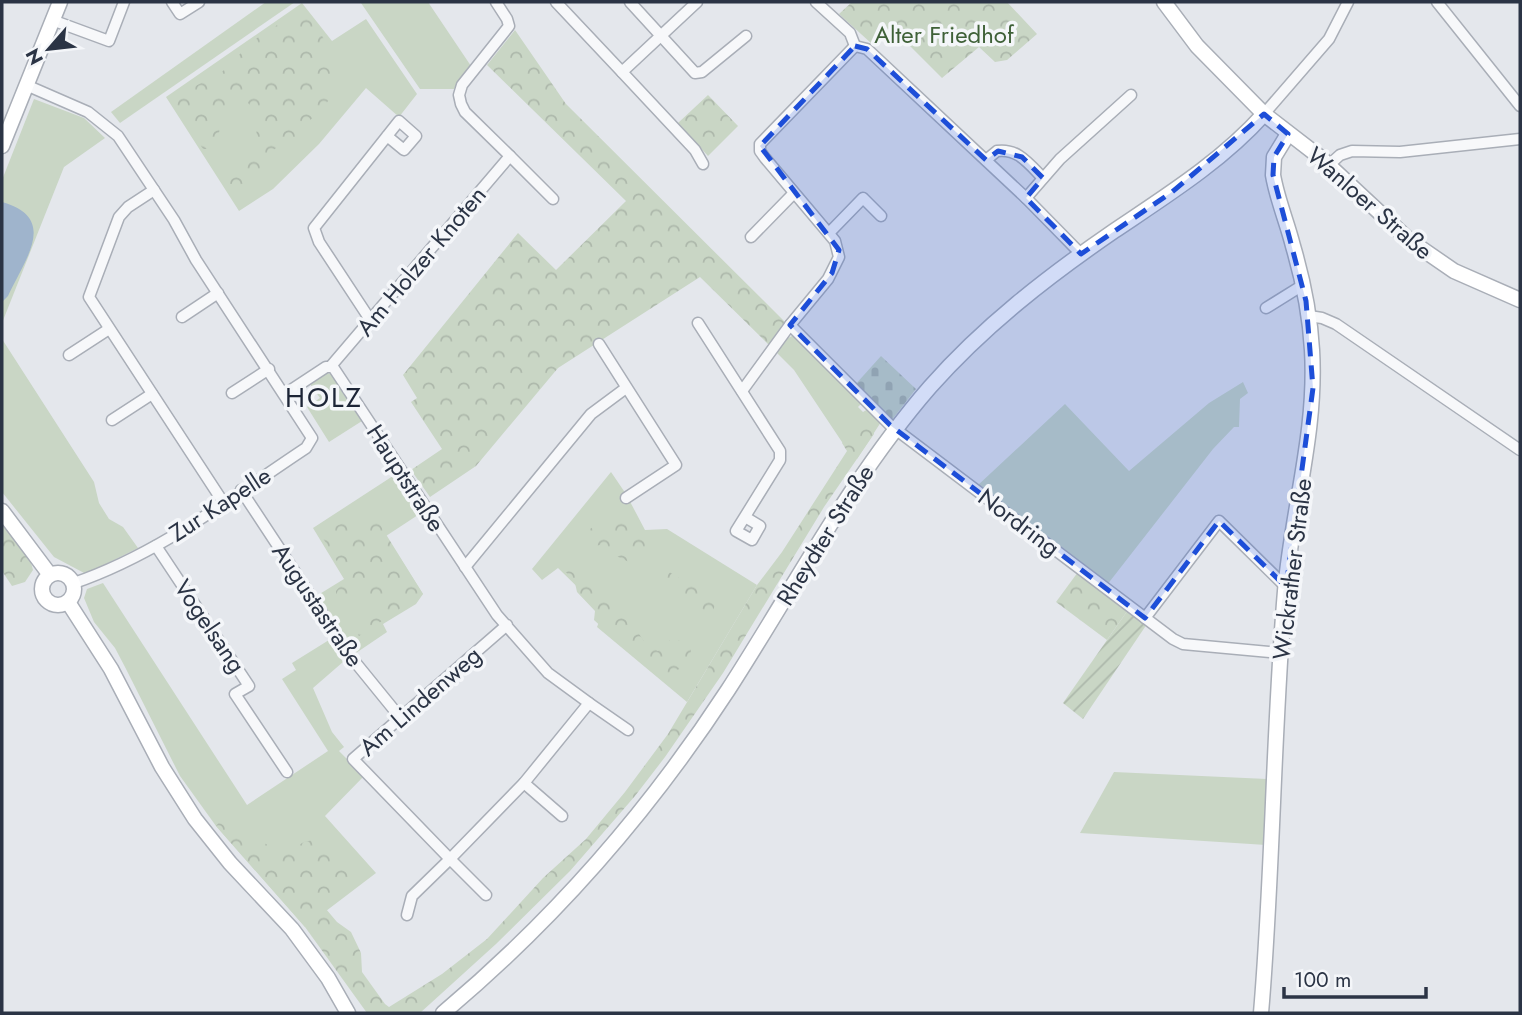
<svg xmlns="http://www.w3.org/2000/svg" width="1522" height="1015" font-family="Jost,sans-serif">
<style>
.grass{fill:#c9d6c5}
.forest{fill:url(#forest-crowns)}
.cemetery{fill:url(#cemetery-stones)}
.garden{fill:url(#garden-furrows)}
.water{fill:#9fb4cc}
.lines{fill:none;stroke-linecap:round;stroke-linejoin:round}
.street-casing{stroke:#a9aeb7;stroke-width:13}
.secondary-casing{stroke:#a9aeb7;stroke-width:17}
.street{stroke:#f7f8fa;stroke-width:10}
.secondary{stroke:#fff;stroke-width:14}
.marked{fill:#1d4ed8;fill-opacity:0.2;stroke:#1d4ed8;stroke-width:5;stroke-dasharray:14 9;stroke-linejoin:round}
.labels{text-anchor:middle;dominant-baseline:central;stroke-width:7;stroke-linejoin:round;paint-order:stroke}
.park-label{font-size:24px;fill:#3f6138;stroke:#f4f6f9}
.street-label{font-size:24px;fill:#2b3445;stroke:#f4f6f9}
.quarter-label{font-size:28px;letter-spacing:2px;fill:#1d2536;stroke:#f4f6f9}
</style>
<defs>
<pattern id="forest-crowns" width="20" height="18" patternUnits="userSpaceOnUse" patternTransform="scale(1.75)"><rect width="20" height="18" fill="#c9d6c5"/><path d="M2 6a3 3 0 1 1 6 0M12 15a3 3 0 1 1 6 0" fill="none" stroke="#adb8ab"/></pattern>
<pattern id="cemetery-stones" width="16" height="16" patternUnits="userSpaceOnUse" patternTransform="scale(1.75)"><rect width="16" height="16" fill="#c9d6c5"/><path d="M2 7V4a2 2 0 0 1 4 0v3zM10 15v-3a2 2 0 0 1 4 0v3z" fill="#adb8ab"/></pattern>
<pattern id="garden-furrows" width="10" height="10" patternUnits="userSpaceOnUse" patternTransform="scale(1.75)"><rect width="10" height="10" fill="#c9d6c5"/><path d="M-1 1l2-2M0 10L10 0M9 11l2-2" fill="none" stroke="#adb8ab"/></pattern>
</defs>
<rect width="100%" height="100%" fill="#e4e7ec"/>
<g class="grass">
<path d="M266,2H295L120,123L111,112Z"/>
<path d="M363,2H428L471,66L458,81L454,89H420L361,3Z"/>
<path d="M302,3L332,41L366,19L417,94L399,117L366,88L319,144L273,189L239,211L166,97Z"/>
<path d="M34,99L84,118L105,138L64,167L2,323V180Z"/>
<path d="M792,336L797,338L862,403L858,407L863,412L868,409L881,422L857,459L848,451L794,370L777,353L786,339Z"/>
<path d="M2,339L94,482L99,503L109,519L123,527L138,548L86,574L54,557L2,492Z"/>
<path d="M326,373L331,374L362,421L329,442L307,407L320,398L310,384Z"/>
<path d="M1243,382L1248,393L1240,399L1239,427H1234L1213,449L1107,585L977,486L1065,404L1129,471L1209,403Z"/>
<path d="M611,472L626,494L645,530L667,529L757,585L687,702L597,627L603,612L558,568L542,580L532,569Z"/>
<path d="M396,474L421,513L386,536L423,594L416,604L383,624L387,632L356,653L318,595L344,579L313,528Z"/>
<path d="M103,583L247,805L328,751L282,679L296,670L292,663L329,640L343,662L313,688L332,732L344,747L339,751L364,776L325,816L376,873L305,927L216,826L180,776L125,667L115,648L94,622L84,598L87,589Z"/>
<path d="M1114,772L1267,779L1266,845L1080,833Z"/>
</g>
<g class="forest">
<path d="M852,2H1007L1037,34L1007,60L995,62L979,47L942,78L891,27L872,44L839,14Z"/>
<path d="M299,11L316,26L324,39L319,50C330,62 330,64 332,80C335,111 308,112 300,137L276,148L262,159L258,178L243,185L229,184L230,168L250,158C258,132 263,117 242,96L223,112L218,138L208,149H203L170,100L223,71L254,40Z"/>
<path d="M515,30L566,104L785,322L769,345L700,277L558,368L476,466L430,497L411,470L442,449L411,402L417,398L403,375L518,233L556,270L626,201L487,65Z"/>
<path d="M708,95L738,126L708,156L678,123Z"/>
<path d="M860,420L872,423L874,434L824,507L723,673L665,757L635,796L570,871L496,944L420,1013H367L305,927L216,826L223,818L229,815L252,837L280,851H288L304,842L326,837L358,871L359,879L333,888L326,901V909L337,922L351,932L361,953L362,972L385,1004L389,1007L442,974L487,939L543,878L586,839L625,792L668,734L757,585L782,552L847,451L842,443L851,429Z"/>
<path d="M374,515L423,594L359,636L356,632L360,624L375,610L365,608L367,604L354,587L345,599L348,606L342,612L336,610V591L347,578L318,530L325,529L331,534L329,529L343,523Z"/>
<path d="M608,517L621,518L633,535L652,545L646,555L631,563L608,552L600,545L577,550L584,533Z"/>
<path d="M2,518L29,555L33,570L25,582L12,586L2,571Z"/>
<path d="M579,563L600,593L612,590L646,645L658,651L670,640L692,642C689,673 685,665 661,676L632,655L594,620L595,611L577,592L575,583L566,572Z"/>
<path d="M660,566L685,582L701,583L716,602L711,616L680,591L658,584L652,573Z"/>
<path d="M1078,572L1128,610L1107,640L1056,602Z"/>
</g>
<path class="cemetery" d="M881,356L916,389L891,421L854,386Z"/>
<path class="garden" d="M1128,610L1147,624L1083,719L1063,703Z"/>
<path class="water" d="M2,202C59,218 25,259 8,296L2,302Z"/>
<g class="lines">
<defs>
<g id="street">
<path d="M172,2L180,14L199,2"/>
<path d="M496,2L507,19L509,26L462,85L459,95L461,104L465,112L510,156"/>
<path d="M556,2L622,72L697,2"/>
<path d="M630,2L695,73L702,72L746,36"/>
<path d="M816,2L850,33L855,46"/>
<path d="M1437,2L1520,106"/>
<path d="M52,20L109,41L124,2"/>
<path d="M855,46L867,49L1026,198L1081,254"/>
<path d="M622,72L695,150L703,164"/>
<path d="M26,85L88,112L118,136L174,220L196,260L312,438L306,448C232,497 159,554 74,583"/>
<path d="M1264,114L1329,39L1348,2"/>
<path d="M986,160L997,151C1018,148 1029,164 1043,178"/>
<path d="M1329,165L1340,155L1352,151L1400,152L1520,139"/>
<path d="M154,190L128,207L119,217L89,297L223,502"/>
<path d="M1026,198L1060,159L1131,95"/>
<path d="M829,233L863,198L881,216"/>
<path d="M751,237L794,193"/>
<path d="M1266,308L1303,285"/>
<path d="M1309,316L1322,318L1336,324L1520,450"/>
<path d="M182,317L218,293"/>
<path d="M371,321L319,242L314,228L399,121L416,136L404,150L387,136"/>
<path d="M698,323L780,451V460L736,531L752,540L760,526L745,517"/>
<path d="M790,325L890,425L1173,639L1183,644L1281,653"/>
<path d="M599,344L676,465L626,498"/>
<path d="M69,355L109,329"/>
<path d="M331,366L510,156L553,199"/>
<path d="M742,391L790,325L828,279L839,257L835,241L765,158L760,151V144L855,46"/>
<path d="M232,393L269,369"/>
<path d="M285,394L326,367H333L497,615L548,673L589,703L524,783L450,859L353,759L507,625"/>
<path d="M112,420L152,394"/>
<path d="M241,490L351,657L399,716"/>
<path d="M156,546L249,686L235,694L287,772"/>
<path d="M465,567L591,414L626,388"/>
<path d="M1145,618L1219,521L1286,587"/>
<path d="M589,703L628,730"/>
<path d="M524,783L562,816"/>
<path d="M407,915L412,896L450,859L486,895"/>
</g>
<g id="secondary">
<path d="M1164,2L1197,46L1264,114L1321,158L1409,240L1454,271L1520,300"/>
<path d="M2,146L60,2"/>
<path d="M2,511L50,575"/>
<circle cx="58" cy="589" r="16"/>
<path d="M68,602L111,669L162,767L195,819L230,863L292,929L328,978L348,1013"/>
<path d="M443,1013C554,920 649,811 728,690C794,588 850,479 930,387C984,326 1047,277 1114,231C1166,196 1222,161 1264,114"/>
<path d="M1261,1013C1273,873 1273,732 1285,591C1292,510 1317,432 1312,350C1310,314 1303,280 1293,246C1287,222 1277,199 1273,175L1274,157L1288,134"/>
</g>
</defs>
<use href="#street" class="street-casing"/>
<use href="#secondary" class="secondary-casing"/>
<use href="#street" class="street"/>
<use href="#secondary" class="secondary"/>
</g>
<path class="marked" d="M855,46L867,49L986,160L998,151L1022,157L1043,178L1026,198L1081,254L1172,192L1264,114L1288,134L1274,157L1273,175L1306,301L1313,388L1286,587L1219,521L1145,618L890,425L790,325L832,273L839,250L760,146Z"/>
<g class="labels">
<g class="park-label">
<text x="944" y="34">Alter Friedhof</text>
</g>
<g class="street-label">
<text transform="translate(1370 203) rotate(41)">Wanloer Straße</text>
<text transform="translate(421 261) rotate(-50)">Am Holzer Knoten</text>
<text transform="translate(406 478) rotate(57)">Hauptstraße</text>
<text transform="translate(220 504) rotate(-33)">Zur Kapelle</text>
<text transform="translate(1019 522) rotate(37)">Nordring</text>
<text transform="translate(825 535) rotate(-58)">Rheydter Straße</text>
<text transform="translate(1292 569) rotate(-83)">Wickrather Straße</text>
<text transform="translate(318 605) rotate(56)">Augustastraße</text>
<text transform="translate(210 626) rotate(56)">Vogelsang</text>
<text transform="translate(420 701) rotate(-41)">Am Lindenweg</text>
</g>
<g class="quarter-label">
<text x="324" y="397">HOLZ</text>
</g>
</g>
<rect width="1522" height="1015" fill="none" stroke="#2b3445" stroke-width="7"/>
<g transform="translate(49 49) rotate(242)" stroke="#f4f6f9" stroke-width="5" paint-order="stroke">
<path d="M0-5L12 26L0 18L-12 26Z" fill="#2b3445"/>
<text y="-10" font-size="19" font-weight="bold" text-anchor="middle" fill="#2b3445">N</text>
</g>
<path d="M1284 987v10h142v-10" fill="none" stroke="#2b3445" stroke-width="3.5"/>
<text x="1294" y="987" font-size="21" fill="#2b3445" stroke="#f4f6f9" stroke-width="5" paint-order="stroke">100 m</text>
</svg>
